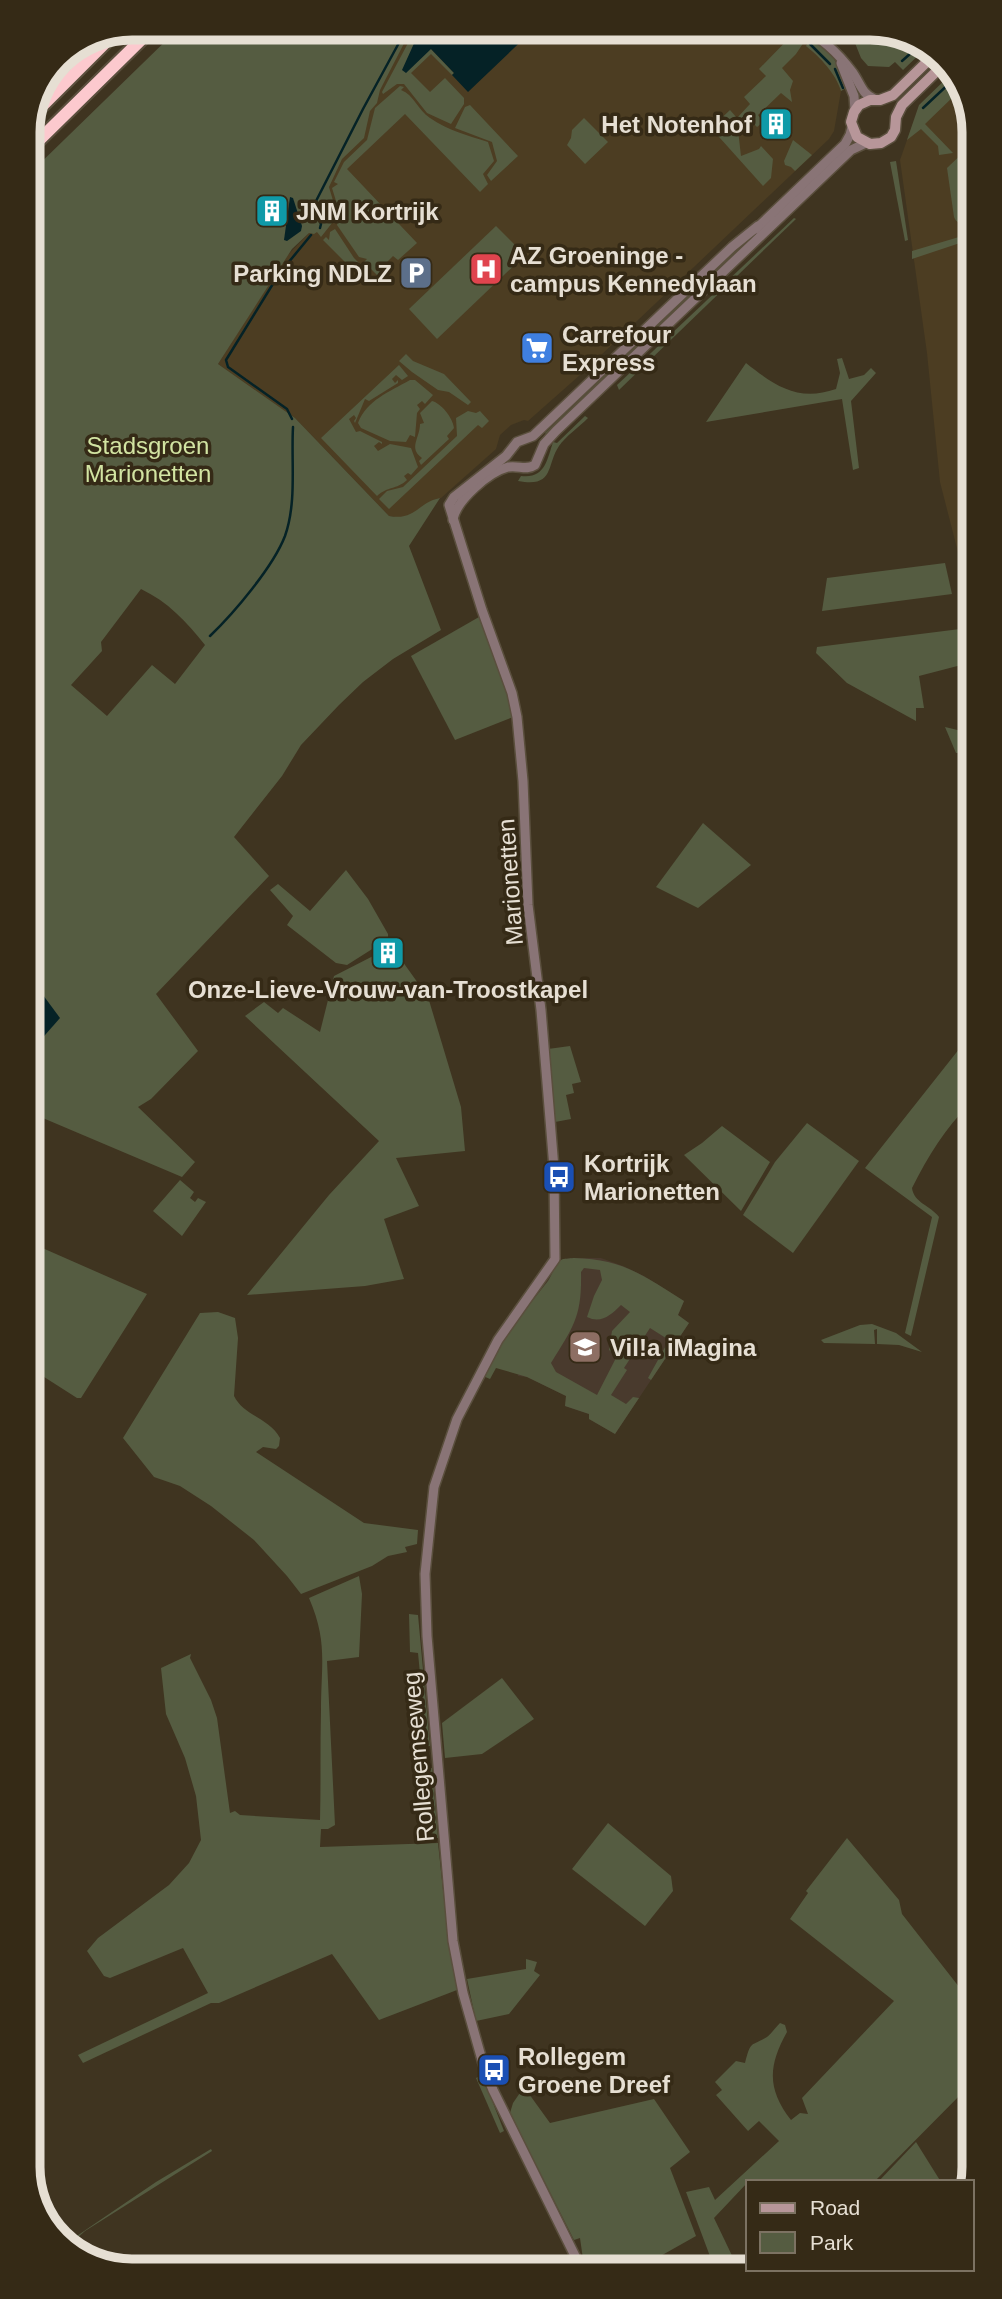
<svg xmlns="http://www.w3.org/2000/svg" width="1002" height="2299" font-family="Helvetica,sans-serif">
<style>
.built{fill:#4c3d22}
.education{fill:#493a2d}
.green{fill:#555c41;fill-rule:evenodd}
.water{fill:#052226}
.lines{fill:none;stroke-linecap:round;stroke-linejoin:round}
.stream{stroke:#052226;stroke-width:2.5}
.tertiary-casing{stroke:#5a4f3d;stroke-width:12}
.secondary-casing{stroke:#5a4f3d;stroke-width:13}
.motorway-casing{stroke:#5a4f3d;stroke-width:16}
.tertiary{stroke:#897476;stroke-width:9}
.secondary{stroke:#b79699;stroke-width:10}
.motorway{stroke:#fcc9ce;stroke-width:12}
.labels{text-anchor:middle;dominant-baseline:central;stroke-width:7;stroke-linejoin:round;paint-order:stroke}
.poi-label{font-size:24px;font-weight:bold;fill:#e6dfd3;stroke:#352a16;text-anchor:start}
.park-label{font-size:24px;fill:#d2e4a2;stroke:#352a16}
.street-label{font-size:24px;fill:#e6dfd3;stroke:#352a16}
.rim{fill:none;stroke:#e6dfd3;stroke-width:9}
</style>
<rect width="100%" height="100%" fill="#3f3420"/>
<g class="built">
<path d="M408,28H792L808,36L833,57L848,87L841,91L834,131L829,139L580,375L528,421L524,420L511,425L500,435L496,449L441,498L433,500L410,516L401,518L389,516L295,418L218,364L286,257L309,233L315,209Z"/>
<path d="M956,81L968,98L970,599L940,482L927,353L900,160L913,123Z"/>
</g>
<path class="education" d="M574,1258H601L623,1266L644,1276L684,1301L678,1315L689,1323L615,1434L589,1419V1414L565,1406L566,1396L527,1377L518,1376L522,1311L547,1281L559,1262L564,1259Z"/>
<g class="green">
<path d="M179,28H412L380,90L377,103L370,111L364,138L342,159L329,187L337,214L336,218L321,237L317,232L314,234L309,233L292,249L218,364L295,418L389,516C416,521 418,502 440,498L409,546L441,630L393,659L363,682L339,705L301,745L282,776L234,837L269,876L156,994L198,1051L151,1099L138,1107L195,1162L182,1177L31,1113L28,175ZM141,589C168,602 186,621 205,645L175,684L152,665L107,716L71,685L102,651L101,642Z"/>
<path d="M416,28H426L431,49L454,73L452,75L431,54L411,73L430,92L445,78L464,98V104L451,124L427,113L404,84H397L383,94L382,92Z"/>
<path d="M832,28H877L927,47L903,70L895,62L889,67L868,66L861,58L855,43Z"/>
<path d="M796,31L808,36L796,54L782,68L793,81L790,90L792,102L781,93L758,115L763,122L757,127L752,122L738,130L741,156L759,149L761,146L773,159L771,178L763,186L711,128L730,110L737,118L750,104L744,97L766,76L759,69Z"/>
<path d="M811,38L833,57L848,87L841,91C836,74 820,57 806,46Z"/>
<path d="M951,74L968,98V108L955,95L925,124L953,153L939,155L938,146L921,129L907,140L919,105Z"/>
<path d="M400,86L404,87L401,90C414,95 418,110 430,118C449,131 467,135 488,142L494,161L483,174L488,184L480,192L405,114L347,169L417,243L398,260L393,256L383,266L387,271L380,278L364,262L367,259L359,257L337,225L340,214L332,188L338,184L334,182L344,162L367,140L375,108Z"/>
<path d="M470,105L518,156L491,181L487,175L497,161L492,142L455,128L465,107Z"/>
<path d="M584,118L608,142L585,164L567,145L571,138L572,130Z"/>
<path d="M793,140L812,155L795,171L791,167L785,165L784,161Z"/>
<path d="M968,148L969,223C962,225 957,224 954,217L947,168Z"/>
<path d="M845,153L548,436L545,433L759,228Z"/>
<path d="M896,161L908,240L905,241L890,162Z"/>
<path d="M794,218L796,219L619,390L617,385Z"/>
<path d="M496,226L525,255L437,339L409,309Z"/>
<path d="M335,229L354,258L365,269L346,263L323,240L326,237L329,240L330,232Z"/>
<path d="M969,234V240L912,259V251Z"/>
<path d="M406,354L413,361L444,374L471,402L468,405L449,392L438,390L412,372L399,361Z"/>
<path d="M842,358L849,379L864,375L871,368L876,373L851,401L859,468L853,470L842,399L706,422L746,363C775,386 798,402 836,389L840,373L837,359Z"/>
<path d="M399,365L408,376L402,380L396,375L392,379L395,383L398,380V383L369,401L365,399L355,423L354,421L356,418L354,415L349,419L356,432L360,431L382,442V444L379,442L374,446L378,451L390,444L411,448L418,467L411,475L408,473L404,476L407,480C396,490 388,486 377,496L321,438Z"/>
<path d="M410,380H415L433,395L425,404L422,401L417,405L420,409L417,413L415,437L410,435L406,442L390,441L361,428L358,423C367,400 389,392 410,380Z"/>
<path d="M432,401C441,403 453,418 454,428L447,436L449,439L421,465L419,461L422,458C408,448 420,438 420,424L424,423L420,413Z"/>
<path d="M468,411L476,413L480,411L489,421L482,428L478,425L389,509L379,499L387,491L403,487L457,436L456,418Z"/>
<path d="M585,416L588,418C579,427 566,436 559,446C546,465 555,488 518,481L521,476C545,479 547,460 553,442L557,443Z"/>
<path d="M945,563L952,594L822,611L827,578Z"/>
<path d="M479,617L511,705L513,717L455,740L411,656Z"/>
<path d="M960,629L969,663L919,676L924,708H916V721L847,683L816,653L817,647Z"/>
<path d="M945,727L970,733V752L956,753Z"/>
<path d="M703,823L751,865L698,908L656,887Z"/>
<path d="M346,870L368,899L388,934V939L347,965L336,963L287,925L293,916L270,890L278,884L310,911Z"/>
<path d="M395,951L428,997L461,1107L465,1151L396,1158L419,1206L384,1219L404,1279L365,1286L247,1295L329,1195L379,1141L245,1016L264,1002L278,1013L283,1008L320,1032L334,976L379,953L391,959Z"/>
<path d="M971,1034V1103C945,1128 928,1156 912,1188C914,1203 930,1205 939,1217L911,1336L905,1333L932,1217L865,1168Z"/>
<path d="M570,1046L581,1082L572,1084L574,1093L566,1095L571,1119L555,1122L548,1049Z"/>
<path d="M807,1123L859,1161L793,1253L743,1215L775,1162Z"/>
<path d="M722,1126L770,1162L741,1211L684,1155L702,1143Z"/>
<path d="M180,1180L194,1192L190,1198L195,1202L198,1198L206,1202L182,1236L153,1211Z"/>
<path d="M31,1243L147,1294L81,1398H77L41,1375H37L32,1381Z"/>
<path d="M574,1258C623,1259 644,1276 684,1301L678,1315L689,1323L651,1380L648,1378L669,1340L650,1328L624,1368L627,1370L611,1395L626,1404L633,1397L639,1398L615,1434L589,1419V1414L565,1406L566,1396L527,1377L496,1368L490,1379L483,1376C499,1340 524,1312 548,1281C552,1275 556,1262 563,1259C564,1259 573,1258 574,1258ZM584,1268L600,1270L602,1280L594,1296L587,1317C601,1324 611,1315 621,1305L630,1312L612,1331L609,1350L617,1356L597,1395L556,1372L551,1363C574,1326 582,1316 581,1272Z"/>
<path d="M218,1312L235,1318L238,1338L234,1396C244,1416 269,1418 280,1438L279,1446L276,1449L263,1447L256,1452L364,1523L418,1530L417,1544L405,1547L407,1552L388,1556L372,1566L301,1594L287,1576L254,1540L211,1506L180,1486L154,1477L123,1438L200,1313Z"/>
<path d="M872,1324L896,1333L922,1352L899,1345L877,1344V1329L874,1330L875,1344L824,1343L821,1340L860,1325Z"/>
<path d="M359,1576L362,1594L359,1657L327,1661L335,1825L328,1829H321L320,1847L438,1843L445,1909L457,1990L379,2020L332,1954L219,2003H211L83,2063L78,2055L208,1993L183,1948L110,1978L104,1976L87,1951L98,1938L169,1885L189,1863L201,1840L196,1796L185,1758L166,1714L161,1668L191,1654L190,1658L211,1700L217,1718L230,1813L235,1811L240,1815L320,1820C321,1783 320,1747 321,1710C321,1664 328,1642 309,1598Z"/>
<path d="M409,1614L418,1615L430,1746H427L418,1653L410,1652Z"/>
<path d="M502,1678L534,1719L482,1754L445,1758L442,1723Z"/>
<path d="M427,1768H432L438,1838H433Z"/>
<path d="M608,1823L671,1876L673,1891L645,1926L572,1869Z"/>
<path d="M847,1838L899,1900L902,1914L974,2006V2081L874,2182H753L751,2180L748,2182L714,2218L737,2266L720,2267L716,2258L711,2259L686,2192L709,2187L715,2200L779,2141L759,2121L748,2131L716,2095L722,2090L715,2082L736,2061L745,2063C751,2040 750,2047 767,2037C771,2034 776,2027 780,2023L785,2025L787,2032C768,2066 767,2089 791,2120L800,2113L808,2114L802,2098L894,2001L790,1919L808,1893L806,1891Z"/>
<path d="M526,1959L537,1962L534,1971L540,1975L509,2014L476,2021L467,1979L526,1969Z"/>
<path d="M482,2075L504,2131L500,2133L476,2078Z"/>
<path d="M524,2087L550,2123L654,2099L690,2152L670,2168L696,2236L641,2267L590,2268L587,2259H583L580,2238L574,2240L510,2113L513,2103Z"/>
<path d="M916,2142L941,2182H878Z"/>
<path d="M211,2149L212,2151L85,2231L67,2247L65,2244L156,2182Z"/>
</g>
<g class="water">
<path d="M421,28H535L468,92L452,75L454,73L431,49L406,73L402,70Z"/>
<path d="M290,197L293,198L302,226L301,231L287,241L284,240Z"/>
<path d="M30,992L43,995L60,1018L31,1051Z"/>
</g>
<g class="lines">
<g class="stream">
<path d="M795,35L804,40"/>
<path d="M810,44L830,64"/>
<path d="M902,61L920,45"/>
<path d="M835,69L843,88"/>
<path d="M923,108L954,79"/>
<path d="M320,228L321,224L314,209V205L363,109L407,28"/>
<path d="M292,419L287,409L228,367L226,360L279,274L311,235"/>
<path d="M210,636C234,613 273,567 285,536C297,502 291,462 293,427"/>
</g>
<defs>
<g id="tertiary">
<path d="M801,28C823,38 839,54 853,73C860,83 862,94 874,99"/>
<path d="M841,63L854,96L855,110"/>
<path d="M756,229L845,144L850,135L852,127"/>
<path d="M453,520C456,500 489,472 508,467C519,465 526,471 535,465L544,444L556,431L851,150L866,143"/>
<path d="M581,2268L493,2090L484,2067L463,1993L453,1941L427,1636L425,1574L434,1487L457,1419L498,1340L555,1259L554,1168L541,1010L528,905L523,781L517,717L512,693L482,610L449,505L454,497L506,456L517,442L533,436L732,247L758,226"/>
</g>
<path id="secondary" d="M936,53L893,95L880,100H870L859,105L854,112L851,122L857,137L870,144L881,143L891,137L895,130L896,117L902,105L944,64"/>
<g id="motorway">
<path d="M33,115L111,37"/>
<path d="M28,151L153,28"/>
</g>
</defs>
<use href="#tertiary" class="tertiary-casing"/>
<use href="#secondary" class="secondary-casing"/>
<use href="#motorway" class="motorway-casing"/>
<use href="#tertiary" class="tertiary"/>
<use href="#secondary" class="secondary"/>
<use href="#motorway" class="motorway"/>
</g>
<defs>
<symbol id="building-square" viewBox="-11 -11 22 22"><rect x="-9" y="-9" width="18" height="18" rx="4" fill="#0f9aa8" stroke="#352a16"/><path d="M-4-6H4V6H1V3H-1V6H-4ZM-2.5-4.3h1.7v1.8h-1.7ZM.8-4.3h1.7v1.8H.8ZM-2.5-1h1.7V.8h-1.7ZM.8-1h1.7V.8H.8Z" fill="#fff"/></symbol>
<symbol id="hospital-square" viewBox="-11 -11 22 22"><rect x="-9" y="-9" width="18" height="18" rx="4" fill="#e0444e" stroke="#352a16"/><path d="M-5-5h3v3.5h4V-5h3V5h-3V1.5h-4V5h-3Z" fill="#fff"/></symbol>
<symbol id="parking-square" viewBox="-11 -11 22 22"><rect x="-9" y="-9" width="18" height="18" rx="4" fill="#5c6f8a" stroke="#352a16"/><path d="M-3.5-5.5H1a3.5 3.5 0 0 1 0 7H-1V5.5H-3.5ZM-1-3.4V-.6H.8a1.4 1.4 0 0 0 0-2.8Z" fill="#fff"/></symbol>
<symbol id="supermarket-square" viewBox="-11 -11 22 22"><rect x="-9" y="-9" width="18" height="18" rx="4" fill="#3f7fe0" stroke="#352a16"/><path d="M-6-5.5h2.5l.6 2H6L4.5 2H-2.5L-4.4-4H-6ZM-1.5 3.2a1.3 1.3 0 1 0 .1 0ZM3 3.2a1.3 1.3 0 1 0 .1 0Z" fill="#fff"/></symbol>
<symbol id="bus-square" viewBox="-11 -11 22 22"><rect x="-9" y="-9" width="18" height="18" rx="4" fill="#1a4fb4" stroke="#352a16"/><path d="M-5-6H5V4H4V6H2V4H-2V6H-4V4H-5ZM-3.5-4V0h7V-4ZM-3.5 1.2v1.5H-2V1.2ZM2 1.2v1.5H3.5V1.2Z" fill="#fff"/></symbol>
<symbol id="school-square" viewBox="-11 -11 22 22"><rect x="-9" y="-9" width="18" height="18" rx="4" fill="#8d6e63" stroke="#352a16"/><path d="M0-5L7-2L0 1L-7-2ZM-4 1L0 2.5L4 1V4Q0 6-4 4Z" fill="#fff"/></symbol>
</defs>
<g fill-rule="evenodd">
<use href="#building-square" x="757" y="105" width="38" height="38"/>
<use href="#building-square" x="253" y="192" width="38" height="38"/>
<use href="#hospital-square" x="467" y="250" width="38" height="38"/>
<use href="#parking-square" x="397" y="254" width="38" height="38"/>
<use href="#supermarket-square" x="518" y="329" width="38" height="38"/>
<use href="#building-square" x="369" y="934" width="38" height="38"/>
<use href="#bus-square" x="540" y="1158" width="38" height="38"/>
<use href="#school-square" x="566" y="1328" width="38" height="38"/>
<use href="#bus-square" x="475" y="2051" width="38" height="38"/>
</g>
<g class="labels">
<g class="poi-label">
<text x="752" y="124" text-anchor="end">Het Notenhof</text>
<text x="296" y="211">JNM Kortrijk</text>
<text x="510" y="255">AZ Groeninge -<tspan x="510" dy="28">campus Kennedylaan</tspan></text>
<text x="392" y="273" text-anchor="end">Parking NDLZ</text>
<text x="562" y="334">Carrefour<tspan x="562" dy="28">Express</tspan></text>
<text x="388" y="989" text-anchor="middle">Onze-Lieve-Vrouw-van-Troostkapel</text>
<text x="584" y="1163">Kortrijk<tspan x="584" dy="28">Marionetten</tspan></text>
<text x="610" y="1347">Vil!a iMagina</text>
<text x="518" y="2056">Rollegem<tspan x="518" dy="28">Groene Dreef</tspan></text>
</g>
<g class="park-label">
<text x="148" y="445">Stadsgroen<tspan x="148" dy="28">Marionetten</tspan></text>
</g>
<g class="street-label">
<text transform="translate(510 882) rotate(-94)">Marionetten</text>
<text transform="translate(418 1757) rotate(-95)">Rollegemseweg</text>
</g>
</g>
<path d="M0 0H1002V2299H0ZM132 40H870A92 92 0 0 1 962 132V2167A92 92 0 0 1 870 2259H132A92 92 0 0 1 40 2167V132A92 92 0 0 1 132 40Z" fill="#352a16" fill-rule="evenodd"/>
<path class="rim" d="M132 40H870A92 92 0 0 1 962 132V2167A92 92 0 0 1 870 2259H132A92 92 0 0 1 40 2167V132A92 92 0 0 1 132 40Z"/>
<rect x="746" y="2180" width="228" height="91" fill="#352a16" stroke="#7c7262" stroke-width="2"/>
<rect x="760" y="2203" width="35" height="10" fill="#b79699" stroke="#7c7262" stroke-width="2"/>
<text x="810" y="2215" font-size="21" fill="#e6dfd3">Road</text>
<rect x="760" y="2232" width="35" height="21" fill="#555c41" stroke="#7c7262" stroke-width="2"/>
<text x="810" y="2250" font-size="21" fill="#e6dfd3">Park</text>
</svg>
